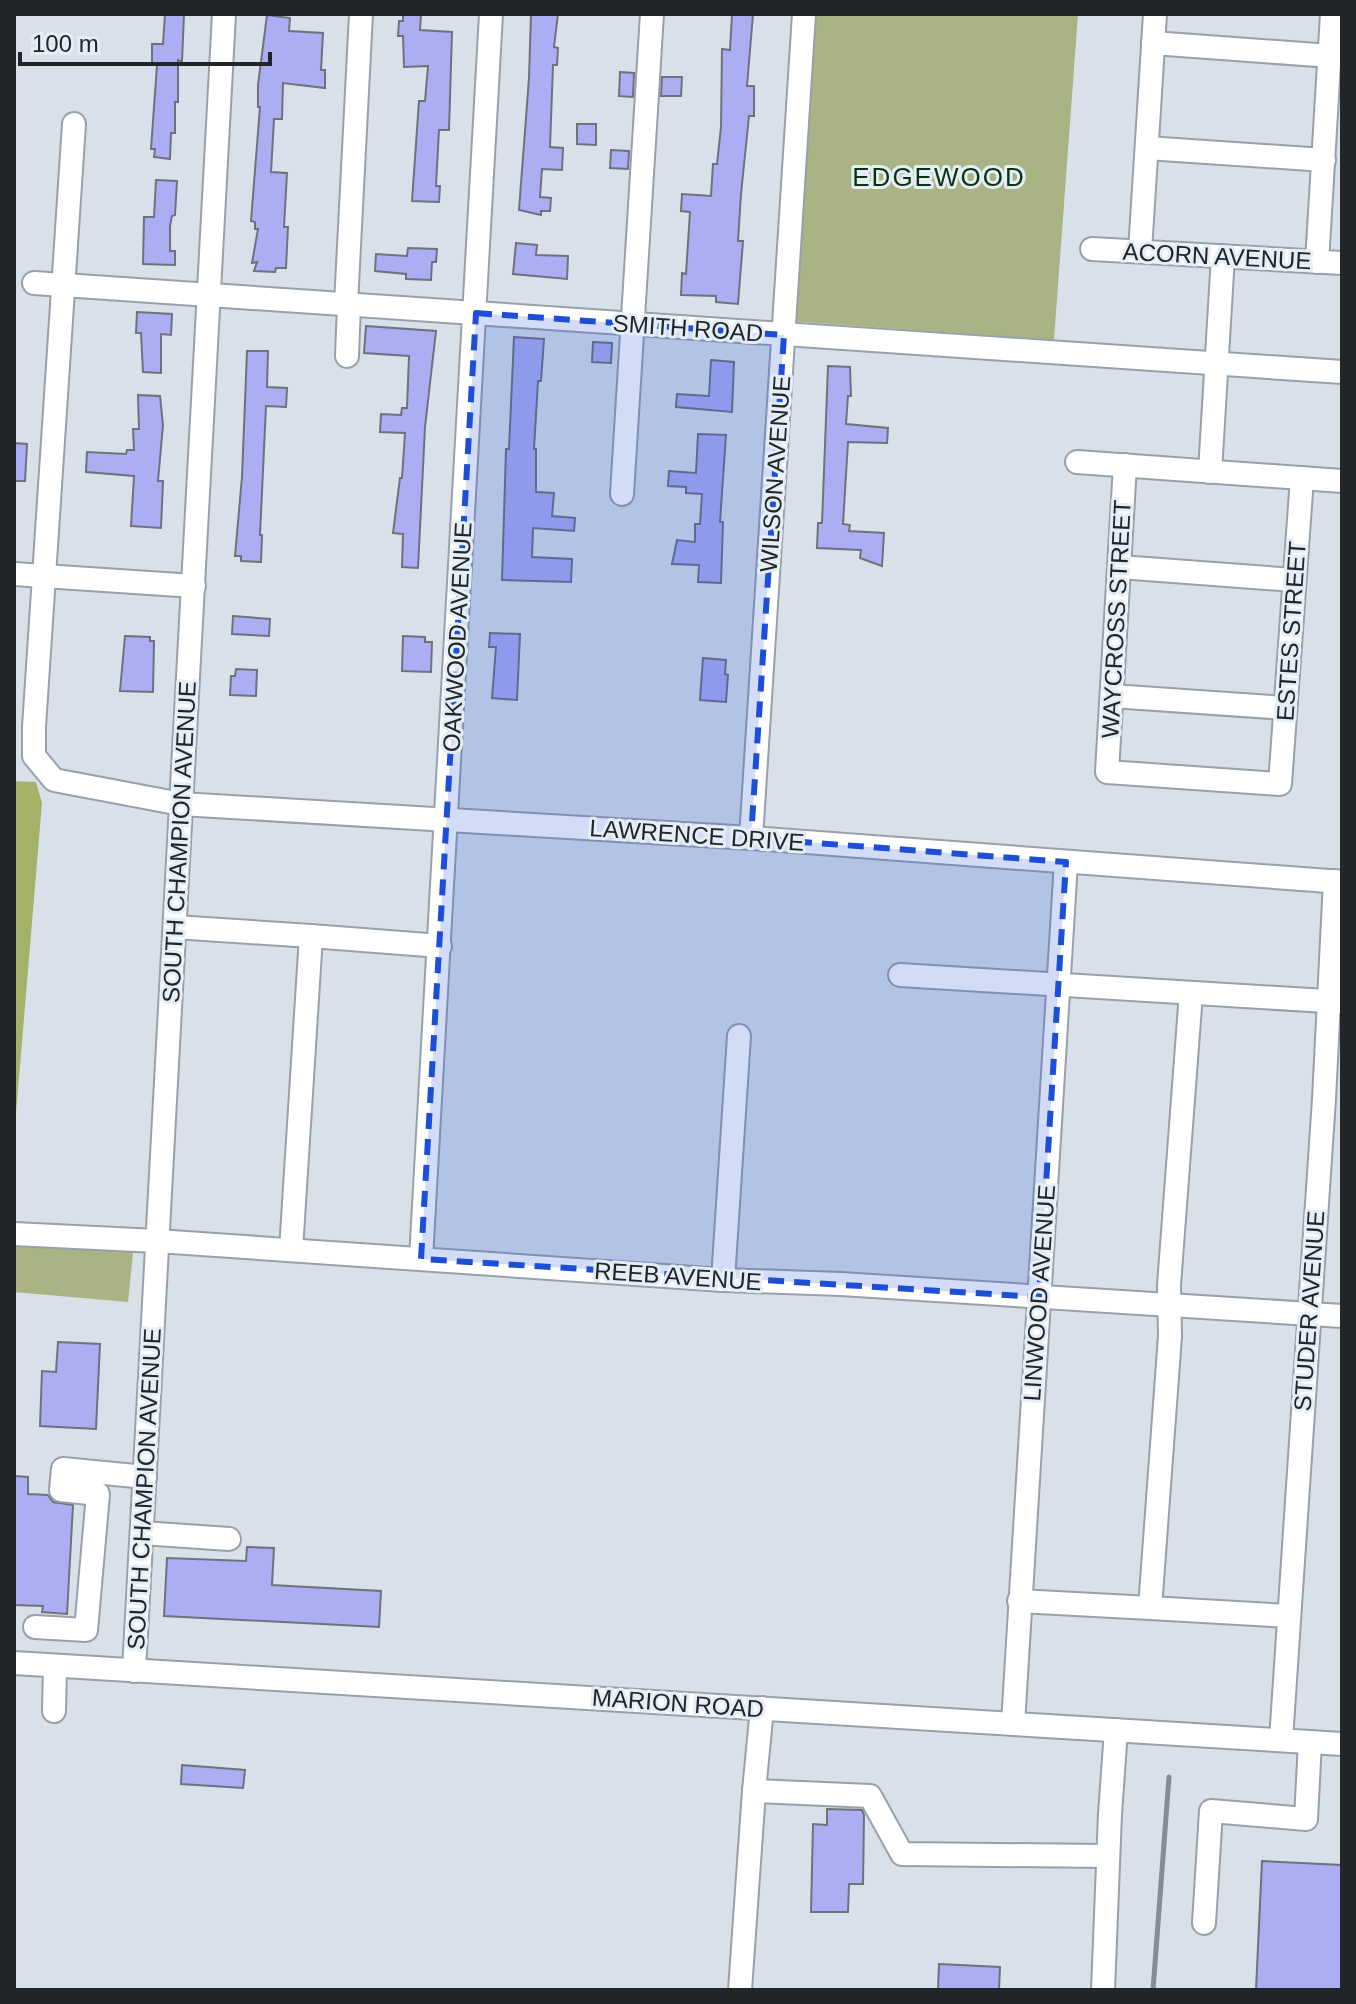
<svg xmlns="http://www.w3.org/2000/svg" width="1356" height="2004" font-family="Helvetica,sans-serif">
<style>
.green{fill:#aab383}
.forest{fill:#a4b168}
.building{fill:#abaef3;stroke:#70717c;stroke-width:2}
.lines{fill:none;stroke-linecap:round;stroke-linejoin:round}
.minor-casing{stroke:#98a0a9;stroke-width:26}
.minor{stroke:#fff;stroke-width:22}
.rail{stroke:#868c93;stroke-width:5}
.marked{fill:#1d4ed8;fill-opacity:0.2;stroke:#1d4ed8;stroke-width:6;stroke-dasharray:16 10;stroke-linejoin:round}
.labels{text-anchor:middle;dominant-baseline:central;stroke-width:6;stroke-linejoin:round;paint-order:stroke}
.street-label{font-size:24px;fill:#222629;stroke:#e5edf7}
.neighbourhood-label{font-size:26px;letter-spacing:2px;fill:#08350f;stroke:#e5edf7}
</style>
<rect width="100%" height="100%" fill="#d8e0ea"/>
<g class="green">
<path d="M811,14H1078L1054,340L789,321Z"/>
<path d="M14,1223L135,1234L128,1302L14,1292Z"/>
</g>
<path class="forest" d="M14,781L36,782L42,803L14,1137Z"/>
<g class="building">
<path d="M165,14H184L182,62L178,60V102H175V133H171L170,159L154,157L155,149H151L157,65H152V44H163Z"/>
<path d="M403,14H421L420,30L452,32L449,130H439L436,186H440L439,202L412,201L419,101H425L428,66L404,67L403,36H398L399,21H403Z"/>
<path d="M531,14H558L554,47L558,48L557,65H553L550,147L563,148L562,170L542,169L540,197L551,198L550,211H541V215L519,210L529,78Z"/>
<path d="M732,14H753L747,86H754V116H749L741,194L738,241H743L738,304L716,302V296L681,295L682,273L686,274L690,212L681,211L682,194L711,196L713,164H717L721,127L722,49L730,50Z"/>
<path d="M267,15L290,18L289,31L323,33L321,70H325V88L283,83L282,119H274L271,172L287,173L284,227H288L286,268H276L275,272L254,271L257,262L252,263L258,229H255V222L251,221L260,107H258V85Z"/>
<path d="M620,72L634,73L633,97L619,96Z"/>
<path d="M662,77H682L681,96H661Z"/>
<path d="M577,124H596V145L577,144Z"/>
<path d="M611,150L629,151L628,169L610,168Z"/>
<path d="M156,180L177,181L175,215L172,216L170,226V251H175V265L143,264L144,217H154Z"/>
<path d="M516,243L537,245L536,255L568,256L567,279L513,274Z"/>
<path d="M408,248L437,249L436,262H432L431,280L406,279V274L375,271L376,254L407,256Z"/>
<path d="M137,312L172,314L171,335L161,334V373L143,372L141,333H136Z"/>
<path d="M366,326L436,331L425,427L418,568L402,567L403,534L393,533L400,478H402L405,433L380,432L381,414L401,415L402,408H407L409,356L364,353Z"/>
<path d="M514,337L544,339L541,381H538L534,449H536V492L554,493L552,516L575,518L574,531L533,528L532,557L572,559L571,582L502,580L506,449H509Z"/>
<path d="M593,342L612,343L611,363L592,362Z"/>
<path d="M247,351H268L267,387L287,388L286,407L266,406L260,535H262L261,562L241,561V556H235L242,477Z"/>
<path d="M711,360L734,362L732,412L676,407L677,394L709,396Z"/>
<path d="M828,366L850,367L851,396H848L846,424L888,428L887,443L848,442L843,524L850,525L849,531L884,533L882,566L860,558L861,550L817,548L818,523H822Z"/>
<path d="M138,395L160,396L163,425L158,481H163L161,528L131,526L134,476L86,472L87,452L126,454L127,450H134L133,429H139Z"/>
<path d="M698,434L726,435L720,522H723L721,583L698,582L699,565L672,564L677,540L695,542V524H700L702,494L686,493V487L668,486L669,471L696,473Z"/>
<path d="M14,443L27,444L25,481H14Z"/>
<path d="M233,616L270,619L269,636L232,634Z"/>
<path d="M490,633L520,634L517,700L492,698L496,647H489Z"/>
<path d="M125,636L150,637V641H154L153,692L120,691Z"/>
<path d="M403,636L425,637V642H432L431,672L402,671Z"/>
<path d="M703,658L726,660L725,674L728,675L726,702L700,700Z"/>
<path d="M236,669L257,670L256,696L230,695L231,676H235Z"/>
<path d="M58,1342L100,1344L96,1429L40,1426L42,1371L56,1372Z"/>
<path d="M14,1476L28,1477V1494L48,1495L53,1502L73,1505L67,1614L42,1612L43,1606L14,1605Z"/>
<path d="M247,1547L274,1548L272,1585L381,1591L379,1627L164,1616L167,1558L246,1561Z"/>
<path d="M182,1765L245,1770L243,1788L181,1784Z"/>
<path d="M827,1809L862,1810L864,1815L863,1884H849L848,1912H811L813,1824L827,1825Z"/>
<path d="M1262,1861L1342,1865V1990H1256Z"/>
<path d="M939,1964L1000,1967L999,1990H938Z"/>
</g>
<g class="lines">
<defs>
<g id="minor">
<path d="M1153,43L1330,56"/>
<path d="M74,124L34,727V756L54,780L181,804L751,838L1342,882"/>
<path d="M1147,148L1324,160"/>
<path d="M1092,249L1342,263"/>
<path d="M1140,251L1155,14"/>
<path d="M1317,262L1332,14"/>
<path d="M34,283L1342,372"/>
<path d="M346,304L361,14"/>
<path d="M347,356L349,305"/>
<path d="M1077,462L1342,481"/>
<path d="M1125,465L1107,772L1280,784L1302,478"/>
<path d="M1210,472L1223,256"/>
<path d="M622,494L652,14"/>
<path d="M1120,567L1294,580"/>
<path d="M14,574L194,586"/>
<path d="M1112,696L1285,708"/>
<path d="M751,838L804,14"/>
<path d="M175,927L311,936"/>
<path d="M900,975L1342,1002"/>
<path d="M14,1234L157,1241L723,1280L841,1284L1342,1316"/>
<path d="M291,1250L311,936L440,946"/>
<path d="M421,1259L491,14"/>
<path d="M723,1280L739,1036"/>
<path d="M142,1533L229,1539"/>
<path d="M1019,1601L1150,1608L1170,1336L1169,1285L1191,993"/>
<path d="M1150,1608L1289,1616"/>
<path d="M35,1627L86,1630L98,1494L61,1490L63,1469L145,1477"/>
<path d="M14,1663L1342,1744"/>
<path d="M134,1671L224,14"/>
<path d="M54,1711L55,1666"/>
<path d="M1013,1724L1066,862"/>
<path d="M1281,1740L1324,1099L1335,881"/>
<path d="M754,1791L762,1708"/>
<path d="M1204,1923L1211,1811L1306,1819L1310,1742"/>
<path d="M740,1990L754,1791L870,1796L902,1854L1108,1856"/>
<path d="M1103,1990L1110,1814L1116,1730"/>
</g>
</defs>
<use href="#minor" class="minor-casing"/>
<use href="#minor" class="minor"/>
<path class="rail" d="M1153,1990L1169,1777"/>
</g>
<path class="marked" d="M476,313L784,335L751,838L1066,862L1039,1297L421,1259Z"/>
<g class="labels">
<g class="street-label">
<text transform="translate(1217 256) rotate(3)">ACORN AVENUE</text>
<text transform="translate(688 328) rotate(4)">SMITH ROAD</text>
<text transform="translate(775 474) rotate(-86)">WILSON AVENUE</text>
<text transform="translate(1116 619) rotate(-87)">WAYCROSS STREET</text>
<text transform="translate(1291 631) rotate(-86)">ESTES STREET</text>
<text transform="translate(457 637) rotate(-87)">OAKWOOD AVENUE</text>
<text transform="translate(697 835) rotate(4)">LAWRENCE DRIVE</text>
<text transform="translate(179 842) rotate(-87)">SOUTH CHAMPION AVENUE</text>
<text transform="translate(678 1276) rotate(4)">REEB AVENUE</text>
<text transform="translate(1039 1293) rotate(-86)">LINWOOD AVENUE</text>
<text transform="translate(1309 1311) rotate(-86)">STUDER AVENUE</text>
<text transform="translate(144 1489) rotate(-87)">SOUTH CHAMPION AVENUE</text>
<text transform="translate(678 1703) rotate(4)">MARION ROAD</text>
</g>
<g class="neighbourhood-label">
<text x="939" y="177">EDGEWOOD</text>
</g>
</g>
<rect width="1356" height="2004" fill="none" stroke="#222629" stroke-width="32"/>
<path d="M20 52v12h250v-12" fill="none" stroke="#222629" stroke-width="4"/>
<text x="32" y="52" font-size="24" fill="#222629" stroke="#e5edf7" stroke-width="6" paint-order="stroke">100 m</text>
</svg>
